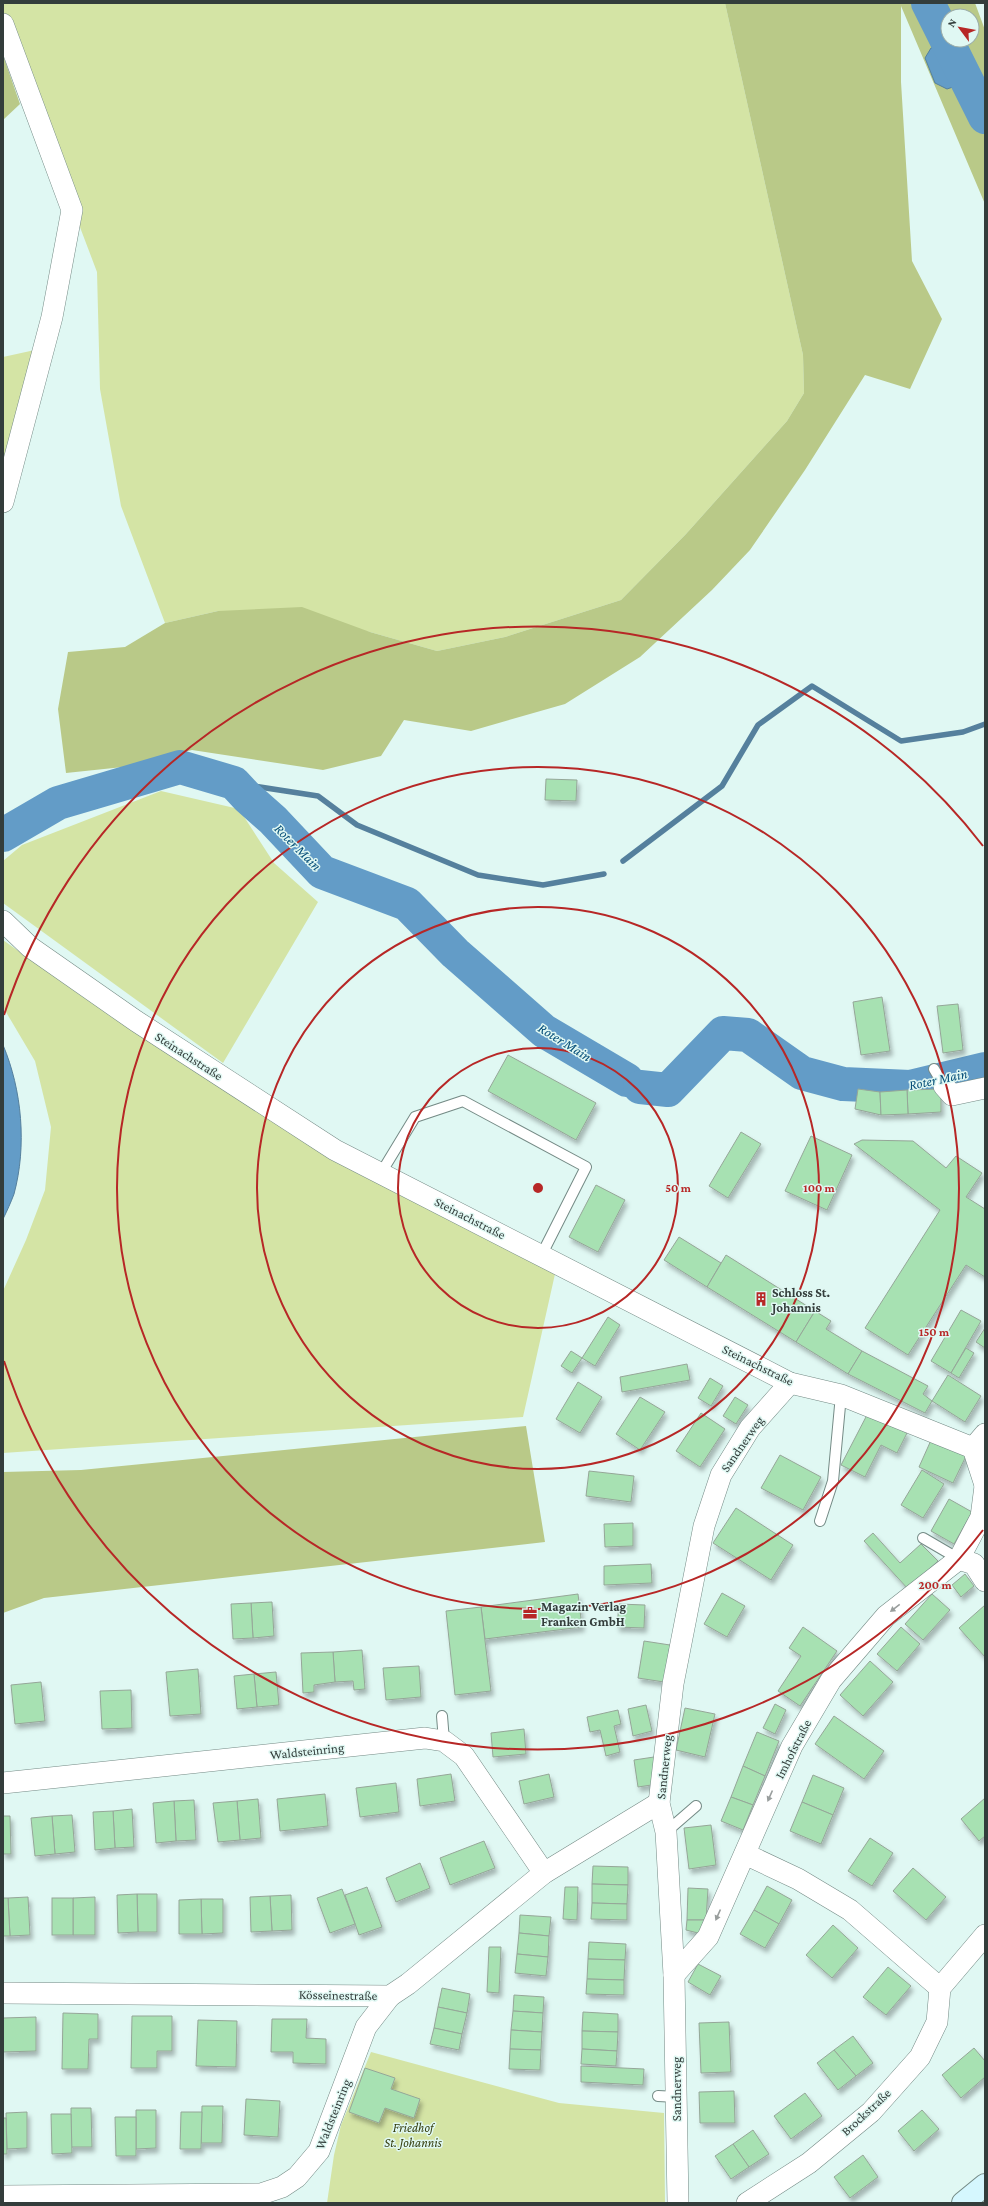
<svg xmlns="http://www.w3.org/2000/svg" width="988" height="2206" font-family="'Crimson Pro',serif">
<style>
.green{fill:#d4e4a5}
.forest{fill:#b9c988;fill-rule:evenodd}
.water{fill:#639cc7;stroke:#55809d}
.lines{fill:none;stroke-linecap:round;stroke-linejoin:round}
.stream{stroke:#55809d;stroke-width:5.5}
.river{stroke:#639cc7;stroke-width:34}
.building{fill:#a7e1b2;stroke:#95a698;filter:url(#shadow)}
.lane-casing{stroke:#748a85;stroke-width:12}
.street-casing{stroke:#748a85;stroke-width:22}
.secondary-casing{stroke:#748a85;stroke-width:24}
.lane{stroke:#fff;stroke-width:10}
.street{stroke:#fff;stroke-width:21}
.secondary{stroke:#d5f7fe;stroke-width:22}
.oneway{fill:#999e9d}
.ring{fill:none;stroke:#b72726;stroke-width:2}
.labels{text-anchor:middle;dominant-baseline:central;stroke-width:3;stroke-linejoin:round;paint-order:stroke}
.street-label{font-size:13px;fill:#333d3b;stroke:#e0f8f3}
.poi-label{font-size:13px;font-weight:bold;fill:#333d3b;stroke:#e0f8f3;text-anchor:start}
.park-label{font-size:13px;font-style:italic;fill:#363f0e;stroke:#e0f8f3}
.water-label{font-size:14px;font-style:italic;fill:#074f79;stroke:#e0f8f3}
.centre{fill:#b72726;stroke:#e0f8f3;stroke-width:2}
.ring-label{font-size:12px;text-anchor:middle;font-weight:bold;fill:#b72726;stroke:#e0f8f3;stroke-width:3;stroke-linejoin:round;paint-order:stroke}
</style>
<defs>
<filter id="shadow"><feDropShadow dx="2.5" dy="4.5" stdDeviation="2" flood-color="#0004"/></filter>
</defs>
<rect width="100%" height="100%" fill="#e0f8f3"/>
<g class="green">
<path d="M3,3H725L803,355L804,393L787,421L686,534L621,600L505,637L437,651L370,632L218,611L165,623L121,506L100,389L97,272L3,24Z"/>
<path d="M44,348L3,502V357Z"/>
<path d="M161,791L239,809L274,863L318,902L223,1063L3,903V861L22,845Z"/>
<path d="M3,940L83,997L336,1159L555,1274L523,1417L3,1453V1291L26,1240L45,1190L51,1127L35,1061L3,1007Z"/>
<path d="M371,2052L559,2103L664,2113L665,2203H327L334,2155L341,2125Z"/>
</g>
<g class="forest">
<path d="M725,3H975L985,30V204L901,6V82L912,261L942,319L910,389L865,375L805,470L750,550L712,590L640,657L565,704L471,731L404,720L381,756L323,770L192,750L123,767L66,773L58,709L68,652L125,647L165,623L218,611L302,607L370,632L437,651L505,637L621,600L686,534L787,421L804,393L803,355ZM948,16H972V40H948Z"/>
<path d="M3,55L20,104L3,120Z"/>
<path d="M526,1426L545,1542L44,1598L3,1613V1472L81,1470Z"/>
</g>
<g class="water">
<path d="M947,41L968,82L947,89L935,83L925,58L931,48Z"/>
<path d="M3,1045C22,1090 27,1146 14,1194C11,1202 7,1211 3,1219Z"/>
</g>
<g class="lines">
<g class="stream">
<path d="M234,783L318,796L357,825L478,875L543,885L604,874"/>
<path d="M623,861L722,786L758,725L812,686L901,741L963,732L985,724"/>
</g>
<g class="river">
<path d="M928,3L985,117"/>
<path d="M3,835L58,803L180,767L234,783L247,797L273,820L322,872L407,904L455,953L544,1031L627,1080"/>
<path d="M640,1087L668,1090L723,1033L748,1035L802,1073L843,1084L910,1087L985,1069"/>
</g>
</g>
<g class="building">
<path d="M546,779L577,780L576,801L545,800Z"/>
<path d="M882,997L890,1051L861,1055L853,1002Z"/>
<path d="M958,1004L963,1050L943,1053L937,1006Z"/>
<path d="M508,1055L596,1103L576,1140L488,1091Z"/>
<path d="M858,1089L880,1092L881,1115L855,1109Z"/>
<path d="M941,1089V1112L908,1114L907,1090Z"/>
<path d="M907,1090L908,1114L881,1115L880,1092Z"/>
<path d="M741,1132L761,1144L728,1198L709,1186Z"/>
<path d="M811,1136L852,1155L827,1210L785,1191Z"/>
<path d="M862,1140L913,1141L946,1168L956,1156L982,1173L966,1197L985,1209V1277L966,1265L908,1355L865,1328L940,1210L854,1144Z"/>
<path d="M596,1185L625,1200L598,1252L569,1237Z"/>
<path d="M679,1237L721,1263L707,1287L664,1260Z"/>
<path d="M726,1255L815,1311L796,1342L707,1287Z"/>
<path d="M961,1310L981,1321L951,1373L931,1361Z"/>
<path d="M815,1311L831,1321L826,1329L862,1351L848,1374L796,1342Z"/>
<path d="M608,1317L620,1325L595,1366L582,1358Z"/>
<path d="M985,1328V1348L976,1342Z"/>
<path d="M966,1348L974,1353L959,1378L951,1373Z"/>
<path d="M571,1351L582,1358L572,1373L561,1366Z"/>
<path d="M862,1351L928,1386L923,1394L932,1401L925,1413L848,1374Z"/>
<path d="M687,1364L690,1380L622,1392L620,1377Z"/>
<path d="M948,1375L981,1396L965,1422L932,1401Z"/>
<path d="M710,1378L723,1386L711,1406L698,1398Z"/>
<path d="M578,1382L602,1397L580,1433L556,1419Z"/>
<path d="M640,1397L665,1412L640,1450L616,1434Z"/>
<path d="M735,1397L748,1405L736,1424L723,1416Z"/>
<path d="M701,1413L725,1429L700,1467L676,1451Z"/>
<path d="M868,1413L907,1433L897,1453L881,1445L865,1477L841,1465Z"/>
<path d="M932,1438L967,1454L953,1483L919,1467Z"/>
<path d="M780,1455L821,1477L803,1510L761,1488Z"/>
<path d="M922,1470L944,1484L923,1518L901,1505Z"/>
<path d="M589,1471L634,1476L631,1502L586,1496Z"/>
<path d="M949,1499L972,1512L954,1544L931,1531Z"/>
<path d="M736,1508L793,1545L771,1580L713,1543Z"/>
<path d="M633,1523V1546L605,1547L604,1524Z"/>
<path d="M873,1533L900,1563L921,1544L938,1561L908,1589L864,1541Z"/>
<path d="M651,1564L652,1583L604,1585V1566Z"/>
<path d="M965,1574L974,1586L961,1597L952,1585Z"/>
<path d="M722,1593L745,1606L727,1637L704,1624Z"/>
<path d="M578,1594L582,1627L485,1639L481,1607Z"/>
<path d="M932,1594L950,1610L923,1640L905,1624Z"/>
<path d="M272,1602L274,1636L253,1638L251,1603Z"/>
<path d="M251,1603L253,1638L233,1639L231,1604Z"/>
<path d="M619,1604L645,1605L644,1628L617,1627Z"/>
<path d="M985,1605V1657L959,1628Z"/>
<path d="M481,1607L491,1691L455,1695L446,1611Z"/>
<path d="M803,1627L837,1651L800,1706L778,1691L801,1656L789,1648Z"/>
<path d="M901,1627L920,1644L897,1671L877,1654Z"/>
<path d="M644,1641L670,1645L664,1682L638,1678Z"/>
<path d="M362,1650L365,1689L354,1690L353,1681L335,1682L333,1652Z"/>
<path d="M333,1652L335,1682L314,1685V1692L303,1693L301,1653Z"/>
<path d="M870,1661L893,1682L863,1716L840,1695Z"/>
<path d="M419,1666L421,1697L386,1700L383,1668Z"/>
<path d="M198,1669L201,1714L170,1716L166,1672Z"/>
<path d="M276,1672L279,1705L257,1707L254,1674Z"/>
<path d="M254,1674L257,1707L237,1709L234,1676Z"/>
<path d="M41,1682L45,1721L15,1724L11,1685Z"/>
<path d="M131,1690L132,1728L102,1729L100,1691Z"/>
<path d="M775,1704L786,1710L775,1734L763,1728Z"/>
<path d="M646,1705L652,1731L633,1736L628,1709Z"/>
<path d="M685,1708L715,1714L705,1757L676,1750Z"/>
<path d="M618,1710L621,1724L614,1726L620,1752L606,1756L600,1730L590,1732L587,1717Z"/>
<path d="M834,1716L884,1751L864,1779L815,1744Z"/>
<path d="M524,1729L526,1754L493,1757L491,1733Z"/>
<path d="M757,1732L779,1741L765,1776L743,1766Z"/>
<path d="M654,1757L658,1784L638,1787L634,1760Z"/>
<path d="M743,1766L765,1776L753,1805L731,1797Z"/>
<path d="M451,1774L455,1801L420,1806L417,1779Z"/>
<path d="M549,1774L554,1797L524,1804L519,1781Z"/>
<path d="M813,1775L844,1788L833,1815L802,1802Z"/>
<path d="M396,1783L399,1812L360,1817L356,1788Z"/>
<path d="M325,1794L328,1826L280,1831L277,1799Z"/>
<path d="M731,1797L753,1805L743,1830L721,1821Z"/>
<path d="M985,1798V1836L979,1841L961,1819Z"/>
<path d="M258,1799L261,1838L240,1840L237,1801Z"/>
<path d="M194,1800L196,1840L176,1841L174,1801Z"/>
<path d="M174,1801L176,1841L156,1843L153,1803Z"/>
<path d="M237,1801L240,1840L218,1842L213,1803Z"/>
<path d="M802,1802L833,1815L821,1844L790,1831Z"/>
<path d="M132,1809L134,1847L115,1848L113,1811Z"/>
<path d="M113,1811L115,1848L95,1850L93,1812Z"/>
<path d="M72,1815L75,1852L55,1854L52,1816Z"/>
<path d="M3,1816H10L11,1854H3Z"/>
<path d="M52,1816L55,1854L35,1856L31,1818Z"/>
<path d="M711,1825L716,1865L689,1869L684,1828Z"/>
<path d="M870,1838L893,1853L872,1886L848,1871Z"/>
<path d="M484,1841L495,1868L450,1885L440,1858Z"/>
<path d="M420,1863L430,1888L396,1902L386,1878Z"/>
<path d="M593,1866L628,1867V1885L592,1884Z"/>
<path d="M913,1868L946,1897L926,1920L893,1891Z"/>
<path d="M592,1884L628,1885L627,1904L592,1903Z"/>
<path d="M767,1886L792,1900L779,1924L754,1910Z"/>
<path d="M367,1887L382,1927L359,1935L345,1895Z"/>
<path d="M565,1887H578L577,1920L563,1919Z"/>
<path d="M688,1888L708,1889L706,1920H687Z"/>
<path d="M342,1889L355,1924L330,1933L317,1898Z"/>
<path d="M137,1894H157V1932H138Z"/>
<path d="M137,1894L138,1932L118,1933L117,1895Z"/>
<path d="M291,1895L292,1930L272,1931L270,1896Z"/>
<path d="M270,1896L272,1931L251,1932L250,1897Z"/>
<path d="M28,1897L30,1935L10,1936L8,1898Z"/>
<path d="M95,1897V1935H73V1898Z"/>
<path d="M3,1898H8L10,1936H3Z"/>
<rect x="52" y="1898" width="21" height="37"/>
<path d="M201,1899H223V1933L202,1934Z"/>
<path d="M201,1899L202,1934H179V1900Z"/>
<path d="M592,1903L627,1904V1920L591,1919Z"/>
<path d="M754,1910L779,1924L765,1948L740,1934Z"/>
<path d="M520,1915L551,1917L549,1936L519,1933Z"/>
<path d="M687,1920H706L702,1934L686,1930Z"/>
<path d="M833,1925L858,1948L832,1978L806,1955Z"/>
<path d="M519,1933L549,1936L548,1957L517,1954Z"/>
<path d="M589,1942L626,1944L625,1960L588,1959Z"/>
<path d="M489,1947H501L499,1993L487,1992Z"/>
<path d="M517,1954L548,1957L546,1976L515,1973Z"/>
<path d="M588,1959L625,1960L624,1980L587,1979Z"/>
<path d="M698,1964L721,1976L710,1995L688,1982Z"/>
<path d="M888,1967L911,1986L886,2015L863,1997Z"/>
<path d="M587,1979L624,1980V1995L586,1994Z"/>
<path d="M442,1988L470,1994L467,2013L438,2007Z"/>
<path d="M514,1995L544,1997L543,2013L513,2011Z"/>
<path d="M438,2007L467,2013L462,2034L434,2028Z"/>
<path d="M513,2011L543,2013L542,2032L511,2030Z"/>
<path d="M583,2012L618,2014V2032L582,2031Z"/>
<path d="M63,2013L98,2014V2039H89L88,2069H62Z"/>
<path d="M132,2016H172V2051H157V2068H131Z"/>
<path d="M36,2017V2051L3,2052V2018Z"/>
<path d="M272,2019H307L306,2038L326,2039V2064L293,2063V2052H271Z"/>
<path d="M198,2020L237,2021L236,2067L196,2066Z"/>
<path d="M729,2022L731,2072L701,2073L699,2023Z"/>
<path d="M434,2028L462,2034L459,2050L430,2044Z"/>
<path d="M511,2030L542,2032L541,2050L510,2049Z"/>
<path d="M582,2031L618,2032L617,2051L582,2049Z"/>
<path d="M853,2036L873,2063L856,2076L834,2050Z"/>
<path d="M974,2048L985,2061V2077L961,2098L942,2075Z"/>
<path d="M510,2049L541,2050L540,2070L509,2069Z"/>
<path d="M582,2049L617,2051L616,2066L581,2064Z"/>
<path d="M834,2050L856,2076L838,2090L817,2063Z"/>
<path d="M581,2066L644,2069L643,2085L581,2082Z"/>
<path d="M365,2068L395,2078L391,2089L420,2099L414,2118L385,2108L379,2123L349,2112Z"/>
<path d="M734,2091L735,2123H700L699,2092Z"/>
<path d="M805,2093L822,2116L791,2139L774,2116Z"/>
<path d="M246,2099L280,2101L278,2137L244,2135Z"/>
<path d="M202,2106H223L222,2143H201Z"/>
<path d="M71,2108H91L92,2147H71Z"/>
<path d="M136,2110H156V2148L136,2149Z"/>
<path d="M922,2110L939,2129L914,2151L898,2131Z"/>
<path d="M27,2112V2148L7,2149L6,2113Z"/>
<path d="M181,2112H202L201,2149H180Z"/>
<path d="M51,2114H71L72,2153L52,2154Z"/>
<path d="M115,2117H136V2156H116Z"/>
<path d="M3,2118H6L7,2154H3Z"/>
<path d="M753,2130L769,2154L749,2167L733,2144Z"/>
<path d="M733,2144L749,2167L731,2179L715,2156Z"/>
<path d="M863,2155L878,2177L850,2198L834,2177Z"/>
</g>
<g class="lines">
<defs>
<g id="lane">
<path d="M934,1069L944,1086"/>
<path d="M381,1173L415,1117L463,1101L586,1167L542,1254"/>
<path d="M820,1521L833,1481L841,1395"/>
<path d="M923,1538L959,1559"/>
<path d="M442,1716L444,1741"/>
<path d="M666,1832L696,1806"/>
<path d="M658,2096L677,2097"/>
</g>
<g id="street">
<path d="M3,24L72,210L52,317L3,502"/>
<path d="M3,921L30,947L136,1021L335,1150L790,1383L841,1395L973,1448"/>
<path d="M944,1086L952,1095L985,1088"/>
<path d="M973,1448L985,1485"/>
<path d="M973,1448L985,1434"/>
<path d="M959,1559L974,1564L985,1581"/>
<path d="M3,1783L425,1738L444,1741L464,1756L544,1873"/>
<path d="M745,1854L798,1879L850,1910L940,1988"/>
<path d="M674,1975L708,1937L792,1746L831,1680L886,1616L959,1559L981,1517L985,1486"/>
<path d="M3,1993L390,1996L408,1984L544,1873L659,1803"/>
<path d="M3,2196L261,2194L282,2187L297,2177L319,2151L366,2027L390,1996"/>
<path d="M678,2203L674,1975L666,1832L659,1803L673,1684L704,1526L721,1475L750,1428L790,1383"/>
<path d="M747,2203L809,2163L871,2112L920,2057L937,2022L940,1988L985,1935"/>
</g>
<path id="secondary" d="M963,2203L985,2185"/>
</defs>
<use href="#lane" class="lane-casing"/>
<use href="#street" class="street-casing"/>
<use href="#secondary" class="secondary-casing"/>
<use href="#lane" class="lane"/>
<use href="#street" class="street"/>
<use href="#secondary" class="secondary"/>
</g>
<defs><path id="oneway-solid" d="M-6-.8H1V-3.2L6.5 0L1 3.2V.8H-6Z"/></defs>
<g class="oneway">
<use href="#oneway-solid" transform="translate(895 1608) rotate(142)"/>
<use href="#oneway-solid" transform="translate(770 1796) rotate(114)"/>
<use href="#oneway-solid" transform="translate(718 1915) rotate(114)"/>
</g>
<g class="ring">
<circle cx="538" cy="1188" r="140"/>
<circle cx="538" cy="1188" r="281"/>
<circle cx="538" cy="1188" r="421"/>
<path d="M983 1530A561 561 0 0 1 4 1361M4 1015A561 561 0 0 1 983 846"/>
</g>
<defs>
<symbol id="building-bare" viewBox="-9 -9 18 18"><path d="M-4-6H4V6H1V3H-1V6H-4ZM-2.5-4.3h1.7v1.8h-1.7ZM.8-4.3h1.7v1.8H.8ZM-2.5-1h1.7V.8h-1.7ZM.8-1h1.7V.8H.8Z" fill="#b72726" stroke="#e0f8f3" stroke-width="2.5" paint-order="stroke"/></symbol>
<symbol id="office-bare" viewBox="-9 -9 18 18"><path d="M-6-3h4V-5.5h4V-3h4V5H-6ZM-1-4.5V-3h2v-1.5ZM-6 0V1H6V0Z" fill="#b72726" stroke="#e0f8f3" stroke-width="2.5" paint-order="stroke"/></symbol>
</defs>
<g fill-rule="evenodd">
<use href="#building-bare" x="751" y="1289" width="20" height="20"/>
<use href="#office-bare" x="520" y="1603" width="20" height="20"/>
</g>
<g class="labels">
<g class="street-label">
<text transform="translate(189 1056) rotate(33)">Steinachstraße</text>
<text transform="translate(470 1218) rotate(27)">Steinachstraße</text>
<text transform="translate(758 1365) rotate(26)">Steinachstraße</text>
<text transform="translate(742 1444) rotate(-55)">Sandnerweg</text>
<text transform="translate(793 1749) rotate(-63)">Imhofstraße</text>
<text transform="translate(307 1751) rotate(-6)">Waldsteinring</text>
<text transform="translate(664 1767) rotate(-84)">Sandnerweg</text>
<text transform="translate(338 1995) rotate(1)">Kösseinestraße</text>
<text transform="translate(676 2089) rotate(-90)">Sandnerweg</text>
<text transform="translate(866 2112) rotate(-43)">Brockstraße</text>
<text transform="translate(333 2114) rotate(-68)">Waldsteinring</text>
</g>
<g class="poi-label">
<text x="772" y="1292">Schloss St.<tspan x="772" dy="15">Johannis</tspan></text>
<text x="541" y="1606">Magazin Verlag<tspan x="541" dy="15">Franken GmbH</tspan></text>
</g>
<g class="park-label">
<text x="413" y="2127">Friedhof<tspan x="413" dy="15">St. Johannis</tspan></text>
</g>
<g class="water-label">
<text transform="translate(298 847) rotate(45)">Roter Main</text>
<text transform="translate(565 1042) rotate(32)">Roter Main</text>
<text transform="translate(938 1079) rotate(-12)">Roter Main</text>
</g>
</g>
<circle cx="538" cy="1188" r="6" class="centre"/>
<g class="ring-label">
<text x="678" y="1192">50 m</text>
<text x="819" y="1192">100 m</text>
<text x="934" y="1336">150 m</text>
<text x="935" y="1589">200 m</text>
</g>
<rect width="988" height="2206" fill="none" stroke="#333d3b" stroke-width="8"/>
<g transform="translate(960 28) rotate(302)"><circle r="19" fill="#e0f8f3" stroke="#9bada9"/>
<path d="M0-3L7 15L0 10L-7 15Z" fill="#b72726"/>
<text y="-6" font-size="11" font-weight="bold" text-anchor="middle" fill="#333d3b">N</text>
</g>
</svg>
